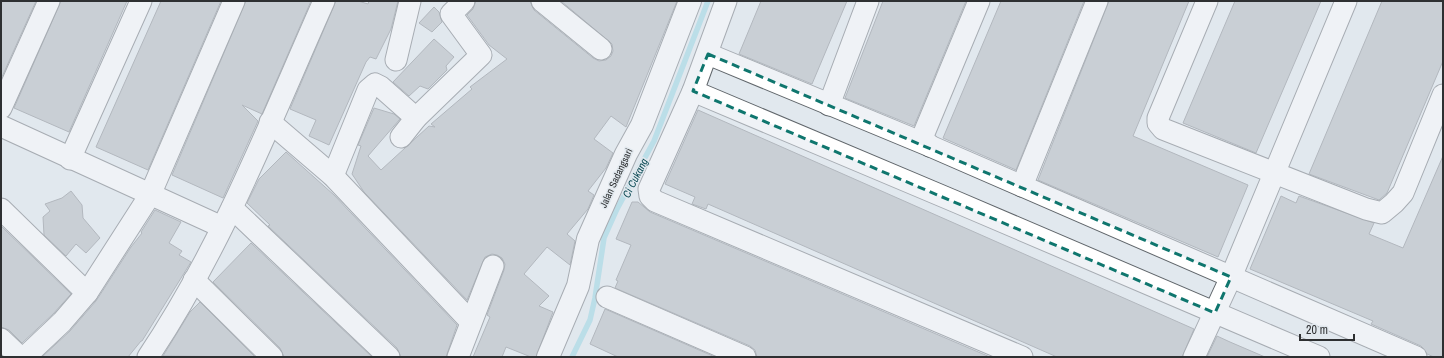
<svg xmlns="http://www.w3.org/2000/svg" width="1444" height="358" font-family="'Archivo Narrow',sans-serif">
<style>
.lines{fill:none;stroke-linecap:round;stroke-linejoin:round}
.stream{stroke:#8dd2df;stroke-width:5.5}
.building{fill:#acb2b7;stroke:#787e83}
.minor-casing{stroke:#60666b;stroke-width:23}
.tertiary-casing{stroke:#60666b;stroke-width:24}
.minor{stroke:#fff;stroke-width:21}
.tertiary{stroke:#fff;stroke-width:22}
.marked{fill:none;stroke:#0f766e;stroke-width:3;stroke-dasharray:8 5;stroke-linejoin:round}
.labels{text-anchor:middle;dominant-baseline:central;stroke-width:3;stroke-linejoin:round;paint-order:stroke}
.street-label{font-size:10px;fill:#2e3032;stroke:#e1e8ee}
.water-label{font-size:11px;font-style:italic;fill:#0b4a54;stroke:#e1e8ee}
</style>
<rect width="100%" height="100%" fill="#e1e8ee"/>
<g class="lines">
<path class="stream" d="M572,357L590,320L595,298L604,238L617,209L654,141L708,1"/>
</g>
<g class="building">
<path d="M1,1H36L1,79Z"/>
<path d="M61,1H127L69,132L14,108Z"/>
<path d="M161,1H221L148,170L96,147Z"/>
<path d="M246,1H311L262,114L242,105L258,121L223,198L172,175Z"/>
<path d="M336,1H358L368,4L369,1H398L391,29L376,59L370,57L366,62L329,145L309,136L316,120L290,109Z"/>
<path d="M476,1H530L534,10L593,58L599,61L606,60L611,56L613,51L612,44L561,1H677L626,127L611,116L594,139L613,153L606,168L588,191L594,195L588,209L567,234L575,241L570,265L547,247L524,274L549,296L539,306L553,312L536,357H531L506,347L502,357H473L490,317L487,315L504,270L505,264L502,258L497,255L492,254L485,257L467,300L364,192L352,174L361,146L358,145L374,108L394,114L400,119L368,156L381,170L429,126L435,127L431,124L472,89L470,87L507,59L489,45L467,15L473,9Z"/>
<path d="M761,1H847L812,84L739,54Z"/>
<path d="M883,1H966L914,126L845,98Z"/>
<path d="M1001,1H1084L1016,170L943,138Z"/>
<path d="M1109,1H1189L1133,136L1248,185L1218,257L1038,180Z"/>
<path d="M1235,1H1321L1256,153L1183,123Z"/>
<path d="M1382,1H1443V61L1387,193L1379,200L1309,174Z"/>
<path d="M434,7L439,12L442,22L432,32L419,23Z"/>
<path d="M434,39L454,57L446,66L447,70L428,89L420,86L409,96L393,82Z"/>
<path d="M698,110L1194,329L1182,357H1057L708,204L706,209L692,204L695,197L665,184Z"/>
<path d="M286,152L334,195L457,325L446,357H401L397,348L268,226L270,225L247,203L259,179Z"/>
<path d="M1443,156V357H1434L1427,354L1421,346L1371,324L1373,321L1250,269L1281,196L1296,203L1299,196L1374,223L1369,234L1403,248Z"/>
<path d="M71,191L82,205L83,218L100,238L86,253L76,244L66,256L44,235L43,217L50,211L45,204L62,198Z"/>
<path d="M632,202H638L650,212L990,357H757L755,350L750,346L615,288L618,281L616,280L631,245L616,239Z"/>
<path d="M155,210L181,222L169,243L182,251L179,255L191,262L142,341H141L128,357H42L70,331L96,301L131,247L142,233L141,232Z"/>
<path d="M1,226L71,294L53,314L22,343L9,330L1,327Z"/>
<path d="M251,243L372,357H284L280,348L213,282Z"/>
<path d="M200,302L255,357L163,356L190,312Z"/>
<path d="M605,309L715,357H618L590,344Z"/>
<path d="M1217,336L1230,342L1265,357H1207Z"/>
</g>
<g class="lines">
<defs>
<g id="minor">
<path d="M542,1L601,49"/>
<path d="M726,1L693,91L649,189L650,196L655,201L1022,357"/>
<path d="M1207,1L1158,118V123L1163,129L1366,209L1382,213L1394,203L1403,193L1443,95"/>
<path d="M708,54L930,146L1416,357"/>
<path d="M396,60L410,1"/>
<path d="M693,91L954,201L1319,357"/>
<path d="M829,105L868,1"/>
<path d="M1,108L49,1"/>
<path d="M270,122L333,176L471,322"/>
<path d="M1,126L222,227"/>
<path d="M401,137L416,118L481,55L451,14L464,1"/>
<path d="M930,146L922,138L979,1"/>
<path d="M70,159L141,1"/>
<path d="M333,176L368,90L375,84L381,87L416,118"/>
<path d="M1022,186L1097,1"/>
<path d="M232,208L389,357"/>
<path d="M1,209L87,293"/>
<path d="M194,280L272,357"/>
<path d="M607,297L745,357"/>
<path d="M1,339L20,357"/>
<path d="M25,357L62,322L87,293L150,195L234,1"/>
<path d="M148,357C222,247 270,122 324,1"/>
<path d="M458,357L493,266"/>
<path d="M1194,357L1231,277L1346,1"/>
</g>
<path id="tertiary" d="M548,357L578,286L588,239L626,154L642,125L690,1"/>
</defs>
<use href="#minor" class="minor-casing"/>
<use href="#tertiary" class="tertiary-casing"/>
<use href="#minor" class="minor"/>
<use href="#tertiary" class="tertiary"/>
</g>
<path d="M0 0H1444V358H0ZM708,54L1231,277L1215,313L693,91Z" fill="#e1e8ee" fill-opacity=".55" fill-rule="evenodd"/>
<path class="marked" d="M708,54L1231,277L1215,313L693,91Z"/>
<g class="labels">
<g class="street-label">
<text transform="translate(616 178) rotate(-65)">Jalan Sadangsari</text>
</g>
<g class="water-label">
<text transform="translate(635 178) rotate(-63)">Ci Cukang</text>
</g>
</g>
<rect width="1444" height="358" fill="none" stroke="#2e3032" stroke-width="4"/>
<path d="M1300 334v6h54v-6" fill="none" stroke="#2e3032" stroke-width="2"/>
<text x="1306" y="334" font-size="12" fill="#2e3032" stroke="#e1e8ee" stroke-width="3" paint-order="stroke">20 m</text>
</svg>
